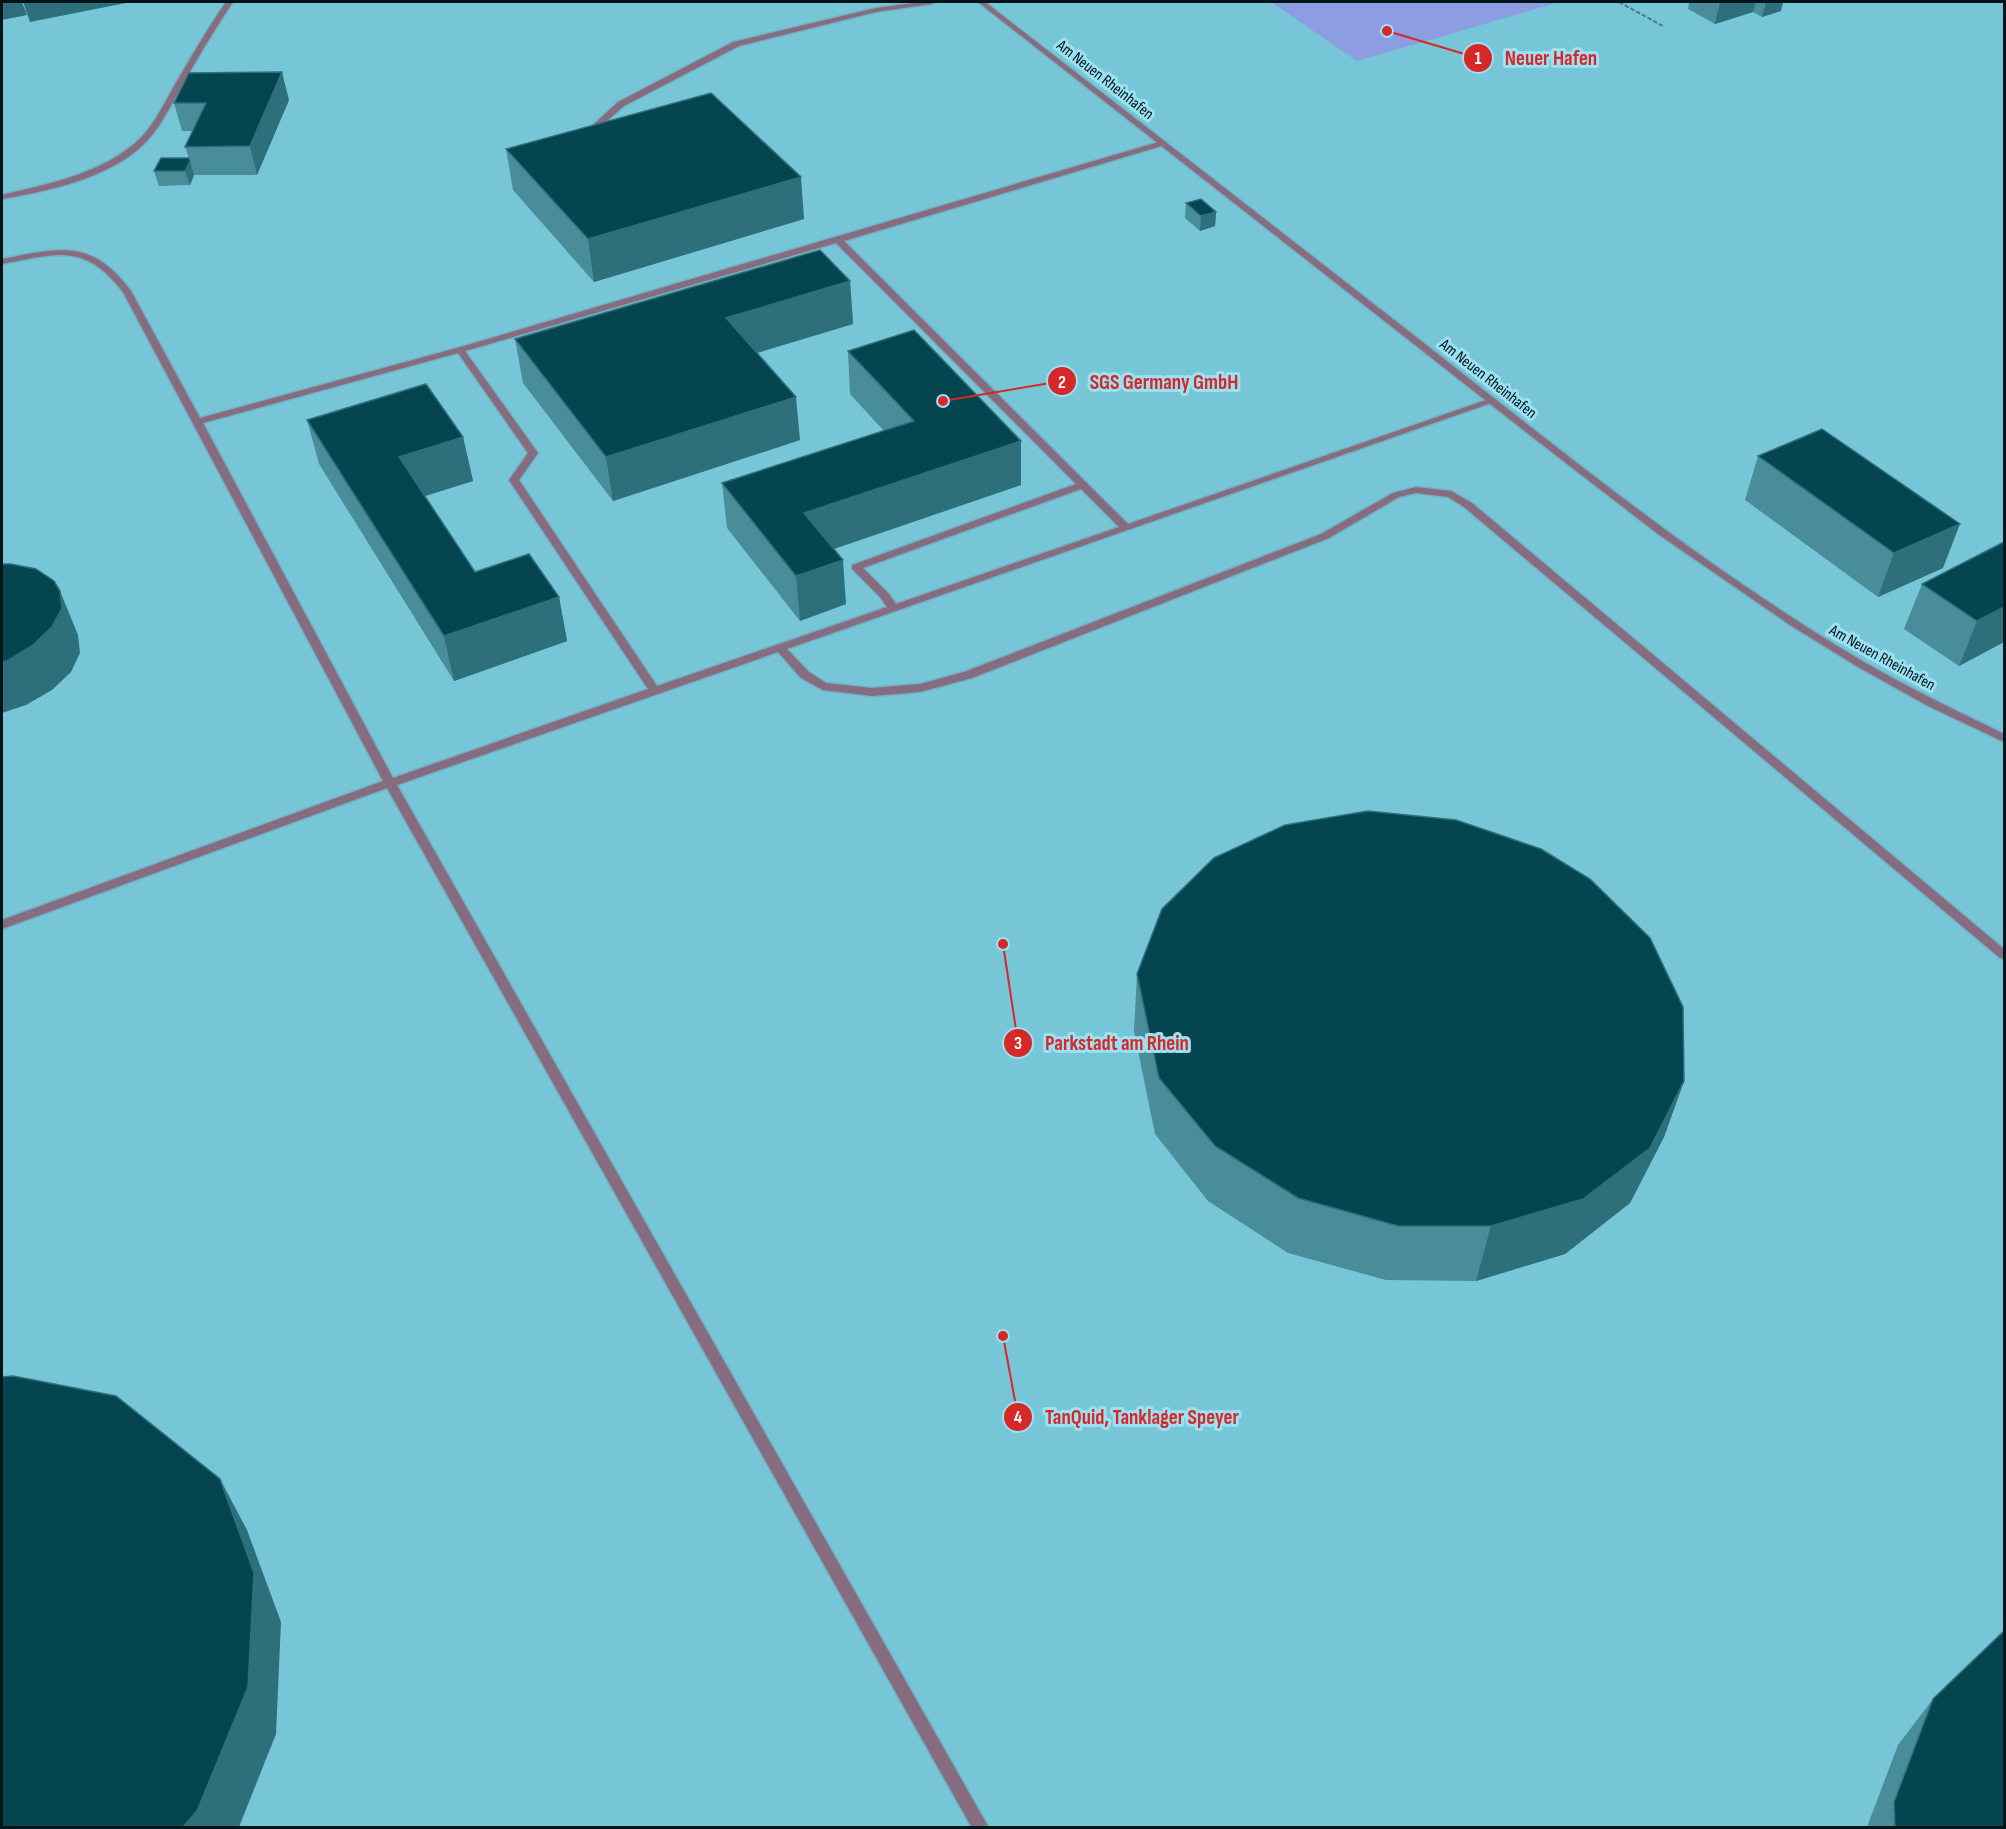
<svg xmlns="http://www.w3.org/2000/svg" width="2006" height="1829" font-family="'Sofia Sans Condensed',sans-serif">
<style>
.built{fill:#77c6d7}
.water{fill:#8c9de1}
.lines{fill:none;stroke-linecap:round;stroke-linejoin:round}
.service-casing{stroke:#74b1c0;stroke-width:3}
.tertiary-casing{stroke:#74b1c0;stroke-width:3}
.path{stroke:#4c7a86;stroke-width:2;stroke-dasharray:4.5 2;stroke-linecap:butt}
.service{fill:#866c81;fill-rule:evenodd}
.tertiary{fill:#866c81;fill-rule:evenodd}
.wall{fill:#498c9a}
.shaded-wall{fill:#2d707c}
.building{fill:#044550;stroke:#2d707c;stroke-width:1.5}
.labels{text-anchor:middle;dominant-baseline:central;stroke-width:6;stroke-linejoin:round;paint-order:stroke}
.far-street-label{font-size:16px;fill:#00141a;stroke:#9be1f1}
.leader{fill:none;stroke:#d62828;stroke-width:2}
.callout-dot{fill:#d62828;stroke:#9be1f1;stroke-width:2}
.mark-label{font-size:18px;text-anchor:middle;font-weight:bold;fill:#fff}
.callout-label{font-size:21px;text-anchor:middle;font-weight:bold;fill:#d62828;stroke:#9be1f1;stroke-width:6;stroke-linejoin:round;paint-order:stroke}
</style>
<rect width="100%" height="100%" fill="#8ed4e4"/>
<path class="built" d="M2,2H1271L1358,60L1560,2H2004V1827L2,1828Z"/>
<path class="water" d="M1271,2H1560L1357,61Z"/>
<g class="lines">
<defs>
<g id="service">
<path d="M226,2H233C214,30 197,59 180,89C169,109 159,130 142,146C106,179 48,191 2,199V195C47,184 97,175 134,144C151,130 162,108 173,88C190,59 207,29 226,2Z"/>
<path d="M920,2H936L932,4L876,12L739,46L624,106L590,136L583,134L618,102L733,42L876,8Z"/>
<path d="M1162,141L1166,143L1165,145L844,241L1128,524L1489,399H1495L1497,401L787,649L809,672L826,683L872,688L920,684L964,672L1321,534L1393,493L1416,487L1451,491L1472,503L2004,949V959L2000,958L1464,507L1448,497L1416,493L1399,497L1329,538L972,678L920,692L872,696L823,690L801,678L778,652L397,785L989,1828H972L387,788L2,929V920L383,781L123,292C84,242 57,254 2,264V259C59,248 92,238 131,291L200,418L457,348ZM836,243L1076,484L852,565V569L880,597L887,607L657,686L519,480L538,453L465,351ZM458,353L528,453L509,480L648,689L393,778L203,423ZM1081,489L1119,527L896,604L888,593L863,568Z"/>
</g>
<path id="tertiary" d="M978,2H985C1135,118 1284,234 1434,351C1573,460 1711,572 1864,662C1909,688 1957,711 2004,734V742L1928,706L1858,667L1790,625L1658,534L1531,436Z"/>
</defs>
<use href="#service" class="service-casing"/>
<use href="#tertiary" class="tertiary-casing"/>
<path class="path" d="M1619,2L1663,26"/>
<use href="#service" class="service"/>
<use href="#tertiary" class="tertiary"/>
</g>
<g class="wall">
<path d="M1689,2H1783L1781,11L1762,17L1753,12L1715,24L1688,9Z"/>
<path d="M289,100L257,175H194L190,185L159,186L154,171L189,158L185,147L193,131H182L174,103Z"/>
<path d="M506,149L804,219L594,282L513,190Z"/>
<path d="M1186,203L1216,212L1215,226L1200,231L1185,218Z"/>
<path d="M850,281L853,324L757,353L800,440L613,501L523,383L515,339Z"/>
<path d="M848,351L1021,485L834,549L846,604L800,621L727,528L722,483L884,431L850,394Z"/>
<path d="M307,420L463,437L473,481L425,496L475,572L559,597L567,641L454,681L319,464Z"/>
<path d="M1758,456L1943,568L1878,597L1745,500Z"/>
<path d="M2004,542V642L1959,666L1904,629L1922,584Z"/>
<path d="M1137,974L1684,1081L1664,1137L1630,1203L1565,1254L1476,1281L1386,1280L1288,1253L1208,1201L1155,1134L1134,1031Z"/>
<path d="M1933,1699L2004,1827H1867L1898,1745Z"/>
</g>
<g class="shaded-wall">
<path d="M2,2H22L27,15L2,20Z"/>
<path d="M23,2H131L30,22Z"/>
<path d="M1720,2H1756L1753,12L1715,24Z"/>
<path d="M1766,2H1783L1781,11L1762,17Z"/>
<path d="M282,72L289,100L257,175L250,146Z"/>
<path d="M190,161L194,175L190,185L185,171Z"/>
<path d="M801,177L804,219L594,282L588,239Z"/>
<path d="M1216,212L1215,226L1200,231L1201,216Z"/>
<path d="M850,281L853,324L730,361L726,318Z"/>
<path d="M796,397L800,440L613,501L606,457Z"/>
<path d="M463,437L473,481L409,501L399,457Z"/>
<path d="M1021,441V485L807,558L804,513Z"/>
<path d="M1960,524L1943,568L1878,597L1894,553Z"/>
<path d="M843,560L846,604L800,621L796,576Z"/>
<path d="M60,591L78,635L80,653L71,672L52,690L26,705L2,713V662Z"/>
<path d="M559,597L567,641L454,681L444,636Z"/>
<path d="M2004,607V642L1959,666L1977,621Z"/>
<path d="M1684,1081L1664,1137L1630,1203L1565,1254L1476,1281L1491,1226Z"/>
<path d="M220,1479L247,1530L281,1622L276,1734L239,1827H183Z"/>
</g>
<g class="building">
<path d="M282,72L250,146L185,147L206,103H174L189,73Z"/>
<path d="M711,93L801,177L588,239L506,149Z"/>
<path d="M161,158H189L190,161L185,171H154Z"/>
<path d="M1201,199L1216,212L1201,216L1186,203Z"/>
<path d="M820,250L850,281L726,318L796,397L606,457L515,339Z"/>
<path d="M914,330L1021,441L804,513L843,560L796,576L722,483L914,421L848,351Z"/>
<path d="M426,384L463,437L399,457L475,572L529,554L559,597L444,636L307,420Z"/>
<path d="M1822,429L1960,524L1894,553L1758,456Z"/>
<path d="M2004,542V607L1977,621L1922,584Z"/>
<path d="M2,564H11L36,569L54,581L60,591L62,608L52,627L33,645L7,661L2,662Z"/>
<path d="M1368,811L1456,820L1541,849L1590,879L1650,938L1683,1007L1684,1081L1650,1148L1583,1199L1491,1226H1398L1298,1198L1215,1146L1159,1078L1137,974L1162,909L1214,858L1285,825Z"/>
<path d="M13,1376L116,1396L220,1479L254,1573L248,1687L197,1811L183,1827H2V1377Z"/>
<path d="M2004,1631V1827H1895L1894,1802L1933,1699Z"/>
</g>
<g class="labels">
<g class="far-street-label">
<text transform="translate(1105 80) rotate(38)">Am Neuen Rheinhafen</text>
<text transform="translate(1488 379) rotate(38)">Am Neuen Rheinhafen</text>
<text transform="translate(1882 658) rotate(29)">Am Neuen Rheinhafen</text>
</g>
</g>
<path class="leader" d="M1387 31L1478 58M943 401L1062 381M1003 944L1018 1043M1003 1336L1018 1417"/>
<g class="callout-dot">
<circle cx="1387" cy="31" r="6"/>
<circle cx="943" cy="401" r="6"/>
<circle cx="1003" cy="944" r="6"/>
<circle cx="1003" cy="1336" r="6"/>
<circle cx="1478" cy="58" r="15"/>
<circle cx="1062" cy="381" r="15"/>
<circle cx="1018" cy="1043" r="15"/>
<circle cx="1018" cy="1417" r="15"/>
</g>
<g class="mark-label">
<text x="1478" y="64">1</text>
<text x="1062" y="388">2</text>
<text x="1018" y="1049">3</text>
<text x="1018" y="1423">4</text>
</g>
<g class="callout-label">
<text x="1551" y="65">Neuer Hafen</text>
<text x="1164" y="389">SGS Germany GmbH</text>
<text x="1117" y="1050">Parkstadt am Rhein</text>
<text x="1142" y="1424">TanQuid, Tanklager Speyer</text>
</g>
<rect width="2006" height="1829" fill="none" stroke="#00141a" stroke-width="6"/>
</svg>
